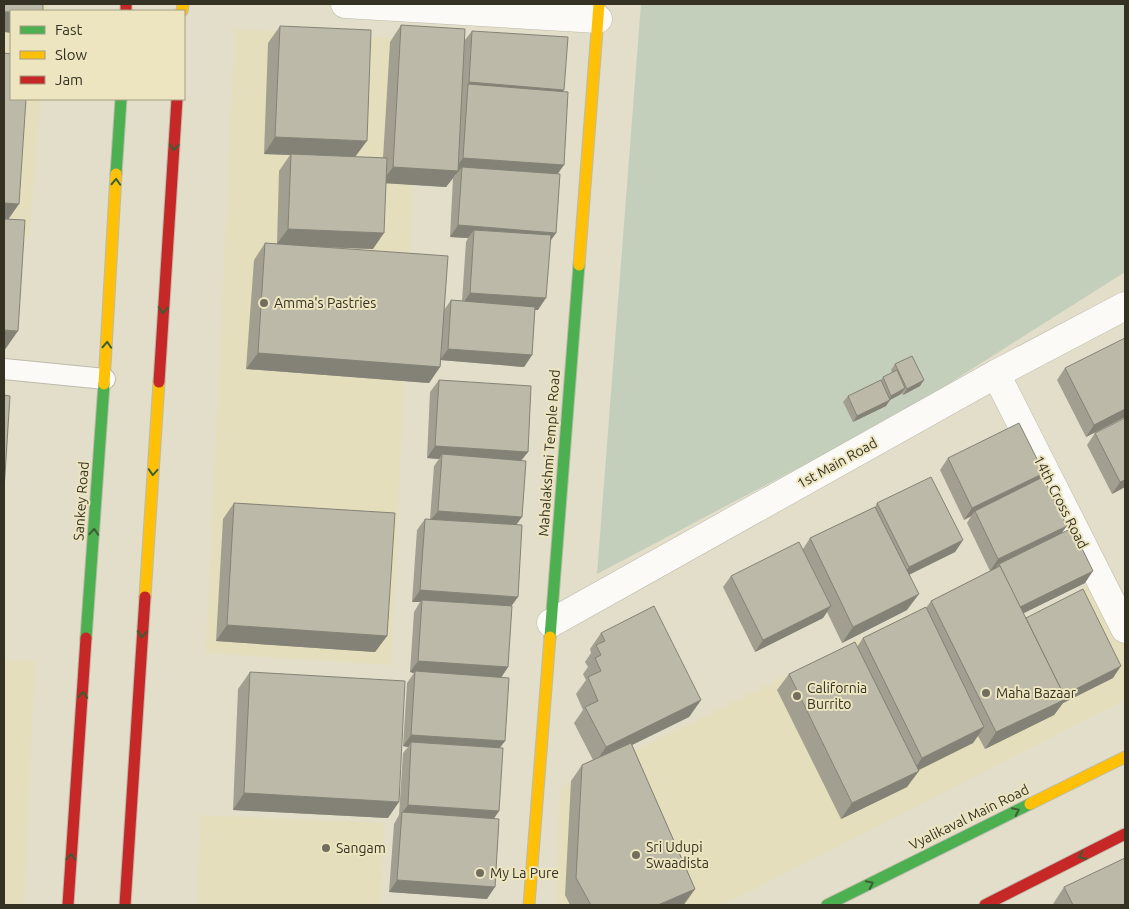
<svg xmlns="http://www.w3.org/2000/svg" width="1129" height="909" font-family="Ubuntu,sans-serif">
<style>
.built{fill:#e4debc}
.green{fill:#c4cfbb}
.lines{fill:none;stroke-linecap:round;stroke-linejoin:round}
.lane-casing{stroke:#bdbaaa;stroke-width:22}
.street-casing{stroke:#bdbaaa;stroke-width:29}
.fast-casing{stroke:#bdbaaa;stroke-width:13}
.slow-casing{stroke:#bdbaaa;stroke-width:13}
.jam-casing{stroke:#bdbaaa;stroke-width:13}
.lane{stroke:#fbfaf7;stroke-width:20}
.street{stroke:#fbfaf7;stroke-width:28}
.fast{stroke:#4caf50;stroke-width:11}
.slow{stroke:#ffc107;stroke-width:11}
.jam{stroke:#c62828;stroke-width:11}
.wall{fill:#a39f90;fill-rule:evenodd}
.shaded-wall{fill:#848276}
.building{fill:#bdb9a8;stroke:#848276}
.oneway{stroke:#3d5e33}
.poi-dot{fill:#726e5e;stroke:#ece5c0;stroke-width:2}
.labels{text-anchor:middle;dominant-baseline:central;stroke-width:4;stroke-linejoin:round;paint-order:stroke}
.poi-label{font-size:14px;fill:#353224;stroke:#ece5c0;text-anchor:start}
.street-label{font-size:14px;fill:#353224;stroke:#ece5c0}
</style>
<rect width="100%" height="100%" fill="#e2deca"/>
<g class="built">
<path d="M4,4H48V11H11V99H41L29,238L4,236Z"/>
<path d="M235,29L420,39L391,665L206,653Z"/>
<path d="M988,575L1009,626L1094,583L1125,642V700L741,896L719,905H555L560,788Z"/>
<path d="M4,659L35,661L24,905H4Z"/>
<path d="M201,815L384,823L381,905H197Z"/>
</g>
<path class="green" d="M641,4H1125V272L904,412L597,574Z"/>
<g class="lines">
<defs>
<path id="lane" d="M4,369L105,379"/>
<g id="street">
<path d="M345,4L598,19"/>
<path d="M996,374L1125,629"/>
<path d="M551,623L996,374L1125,306"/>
</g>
<g id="fast">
<path d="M116,174L121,99"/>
<path d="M550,637L579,265"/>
<path d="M86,638L104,384"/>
<path d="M827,905L1030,804"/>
</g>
<g id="slow">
<path d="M182,11L183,4"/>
<path d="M579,265L599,4"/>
<path d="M104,384L116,174"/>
<path d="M145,597L159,382"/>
<path d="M1030,804L1125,757"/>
<path d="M529,905L550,637"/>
</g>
<g id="jam">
<path d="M126,4V11"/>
<path d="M159,382L177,99"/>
<path d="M68,905L86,638"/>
<path d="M125,905L145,597"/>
<path d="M985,905L1125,834"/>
</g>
</defs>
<use href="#lane" class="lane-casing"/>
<use href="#street" class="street-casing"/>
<use href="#fast" class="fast-casing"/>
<use href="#slow" class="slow-casing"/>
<use href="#jam" class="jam-casing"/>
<use href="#lane" class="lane"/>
<use href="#street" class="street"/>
<use href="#fast" class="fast"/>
<use href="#slow" class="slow"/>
<use href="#jam" class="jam"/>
</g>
<g class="wall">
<path d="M401,25L464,41L472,31L563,91L558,174L556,233L550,241L538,310H535L532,355L524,367L441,360L440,367L429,383L246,369L254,260L265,243L277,244L279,171L290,155L264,154L268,43L280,26L355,157L383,158L390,42ZM455,175H456L453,178L450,237L468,238L466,242L462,301L451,300L444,310L312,247L373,249L386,183L446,187Z"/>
<path d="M895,364L920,386L903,395L902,393L901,394L890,400L886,406L853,422L843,402L848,396L881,380L883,377L892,373L891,370Z"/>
<path d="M1065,368L1125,417L1086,437L1057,380Z"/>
<path d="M439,380L528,452L521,461L511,606L508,667L501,678L505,741L500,748L499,811L494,818L487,899L389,892L394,824L399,815L403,753L408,747L403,746L407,683L414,673L410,672L414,612L420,602H412L417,530L425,519H430L434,466L439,459L427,458L430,392Z"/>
<path d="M1095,433L1125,487L1112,494L1087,445Z"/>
<path d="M948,458L1040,479L1062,533L1085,583L1023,613L1026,618L1113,678L1063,703L1054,715L985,749L978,736L973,743L918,770L907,787L841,819L777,690L789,674L857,647L863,638L926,608L931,601L990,571L967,523L971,516L964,520L940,470Z"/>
<path d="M234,503L387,636L375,652L216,641L223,519Z"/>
<path d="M877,503L963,540L955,552L909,575L907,610L842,643L827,612L823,618L755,652L723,587L731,576L803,549L810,538L875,507Z"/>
<path d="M601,633L701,700L689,717L632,745L695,889L684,905H570L565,895L571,781L582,765L593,760L574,723L583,710L576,694L586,680L583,674L588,667L585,662L591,653L590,649Z"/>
<path d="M250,672L388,818L233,810L238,689Z"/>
<path d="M1064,887L1125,905H1053V904Z"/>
</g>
<g class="shaded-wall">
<path d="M4,12H11V33L4,32Z"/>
<path d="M469,82L564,90L556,101L468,84Z"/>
<path d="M275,137L367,141L355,157L264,154Z"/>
<path d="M463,158L564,165L552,182L462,167L446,187L381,183L393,167L454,170Z"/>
<path d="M4,203L19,204L5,224H4Z"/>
<path d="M458,225L556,233L548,244L474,230L468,238L450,237Z"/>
<path d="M288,229L384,233L373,249L276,245Z"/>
<path d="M470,293L546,298L538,310L462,305Z"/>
<path d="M4,330L18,331L4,351Z"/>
<path d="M448,349L532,355L524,367L440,360Z"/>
<path d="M258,353L440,367L429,383L246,369Z"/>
<path d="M924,380L920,386L903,395L907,389Z"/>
<path d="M905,388L901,394L890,400L886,406L853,422L857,416L887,401L891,396Z"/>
<path d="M1125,409V417L1086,437L1094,425Z"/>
<path d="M435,446L528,452L519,463L442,454L439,459L427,458Z"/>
<path d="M1044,473L1036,485L975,511L971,516L964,520L972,508Z"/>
<path d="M1125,480V487L1112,494L1120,482Z"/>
<path d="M438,511L522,517L514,528L429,522Z"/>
<path d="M1067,526L1058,538L999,564L995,569L990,571L998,559Z"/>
<path d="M963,540L955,552L900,579L909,567Z"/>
<path d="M1093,571L1085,583L1012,619L1020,607Z"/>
<path d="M420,590L518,597L510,608L422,600L420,602H412Z"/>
<path d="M919,594L907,610L842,643L853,627Z"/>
<path d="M831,606L823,618L755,652L763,640Z"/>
<path d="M227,625L387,636L375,652L216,641Z"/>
<path d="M418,661L508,667L500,679L415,671L414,673L410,672Z"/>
<path d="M1121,666L1113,678L1063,703L1054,715L985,749L996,732L1063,695Z"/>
<path d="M701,700L689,717L595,763L606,747Z"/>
<path d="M984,727L973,743L911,774L922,758Z"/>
<path d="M411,735L505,741L496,752L411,742L408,747L403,746Z"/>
<path d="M919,771L907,787L841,819L852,803Z"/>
<path d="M244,793L399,802L388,818L233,810Z"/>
<path d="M408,805L499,811L491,823L402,813Z"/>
<path d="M397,880L495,887L487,899L389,892Z"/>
<path d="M695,889L683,905H658Z"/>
</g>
<g class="building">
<path d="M4,4H43V11L4,12Z"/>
<path d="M401,25L465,29L458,171L393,167Z"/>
<path d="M280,26L371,30L367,141L275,137Z"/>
<path d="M472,31L568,37L564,90L469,82Z"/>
<path d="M4,53L11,54V99H26L19,204L4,203Z"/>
<path d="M468,84L568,92L564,165L463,158Z"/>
<path d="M291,154L387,158L384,233L288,229Z"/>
<path d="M462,167L560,174L556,233L458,225Z"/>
<path d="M4,219L25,220L18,331L4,330Z"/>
<path d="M474,230L551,235L546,298L470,293Z"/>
<path d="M265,243L448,256L440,367L258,353Z"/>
<path d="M451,300L535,307L532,355L448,349Z"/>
<path d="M1125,338V409L1094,425L1065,368Z"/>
<path d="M912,356L924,380L907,389L895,364Z"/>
<path d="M897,370L905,388L891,396L883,377Z"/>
<path d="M439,380L531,386L528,452L435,446Z"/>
<path d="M881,380L890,400L857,416L848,396Z"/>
<path d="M4,395L10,396L4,490Z"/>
<path d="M1125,418V480L1120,482L1095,433Z"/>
<path d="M1019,423L1044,473L972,508L948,458Z"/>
<path d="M442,454L526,461L522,517L438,511Z"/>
<path d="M931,477L963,540L909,567L877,503Z"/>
<path d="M1043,477L1067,526L998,559L975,511Z"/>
<path d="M234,503L395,513L387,636L227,625Z"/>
<path d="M875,507L919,594L853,627L810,538Z"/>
<path d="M425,519L522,525L518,597L420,590Z"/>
<path d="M1072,528L1093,571L1020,607L999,564Z"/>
<path d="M799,542L831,606L763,640L731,576Z"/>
<path d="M1000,566L1066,699L996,732L931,601Z"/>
<path d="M1083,589L1121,666L1064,695L1026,618Z"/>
<path d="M422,600L512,606L508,667L418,661Z"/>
<path d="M654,606L701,700L606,747L585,707L598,701L588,677L601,671L595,658L601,655L596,645L605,641L601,633Z"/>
<path d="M926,607L984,727L922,758L863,638Z"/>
<path d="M855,642L919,771L852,803L789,674Z"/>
<path d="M415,671L509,678L505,741L411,735Z"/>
<path d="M250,672L405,681L399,802L244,793Z"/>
<path d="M411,742L503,748L499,811L408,805Z"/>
<path d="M631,743L695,889L658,905H591L576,878L582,765Z"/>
<path d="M402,812L499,819L495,887L397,880Z"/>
<path d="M1125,858V905H1073L1064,887Z"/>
</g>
<defs><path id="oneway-chevron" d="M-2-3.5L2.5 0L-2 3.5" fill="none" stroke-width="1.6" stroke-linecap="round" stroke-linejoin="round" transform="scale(1.25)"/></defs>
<g class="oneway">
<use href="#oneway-chevron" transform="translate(174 147) rotate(94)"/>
<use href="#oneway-chevron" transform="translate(116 182) rotate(-87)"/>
<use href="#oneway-chevron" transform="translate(163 310) rotate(94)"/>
<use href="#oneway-chevron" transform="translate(107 345) rotate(-87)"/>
<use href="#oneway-chevron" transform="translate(153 472) rotate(94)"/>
<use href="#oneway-chevron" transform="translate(94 532) rotate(-86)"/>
<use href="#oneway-chevron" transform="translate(142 634) rotate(94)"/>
<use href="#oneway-chevron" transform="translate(83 695) rotate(-86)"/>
<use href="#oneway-chevron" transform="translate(1016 811) rotate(-26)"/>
<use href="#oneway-chevron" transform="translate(1082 856) rotate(153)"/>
<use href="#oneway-chevron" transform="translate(71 857) rotate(-86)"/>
<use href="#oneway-chevron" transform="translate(870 884) rotate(-26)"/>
</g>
<g class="poi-dot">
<circle cx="264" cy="303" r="5"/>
<circle cx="986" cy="693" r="5"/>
<circle cx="797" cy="696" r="5"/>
<circle cx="326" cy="848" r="5"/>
<circle cx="636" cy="855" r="5"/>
<circle cx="480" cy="873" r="5"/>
</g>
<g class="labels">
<g class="poi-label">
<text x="274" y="303">Amma's Pastries</text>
<text x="807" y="688">California<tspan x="807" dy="16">Burrito</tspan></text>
<text x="996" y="693">Maha Bazaar</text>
<text x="646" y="847">Sri Udupi<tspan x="646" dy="16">Swaadista</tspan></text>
<text x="336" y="848">Sangam</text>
<text x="490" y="873">My La Pure</text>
</g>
<g class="street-label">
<text transform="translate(549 453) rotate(-86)">Mahalakshmi Temple Road</text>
<text transform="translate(837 463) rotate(-29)">1st Main Road</text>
<text transform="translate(81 501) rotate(-86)">Sankey Road</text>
<text transform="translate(1061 502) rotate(63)">14th Cross Road</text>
<text transform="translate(969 817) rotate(-26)">Vyalikaval Main Road</text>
</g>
</g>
<rect width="1129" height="909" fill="none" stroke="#353224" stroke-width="10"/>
<rect x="10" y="10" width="175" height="90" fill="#ece5c0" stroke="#a39d82"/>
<rect x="20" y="26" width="25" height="8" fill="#4caf50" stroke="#a39d82"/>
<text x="55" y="35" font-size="15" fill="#353224">Fast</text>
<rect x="20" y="51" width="25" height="8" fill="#ffc107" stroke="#a39d82"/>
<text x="55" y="60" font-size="15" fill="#353224">Slow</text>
<rect x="20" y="76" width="25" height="8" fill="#c62828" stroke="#a39d82"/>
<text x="55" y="85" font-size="15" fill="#353224">Jam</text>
</svg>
